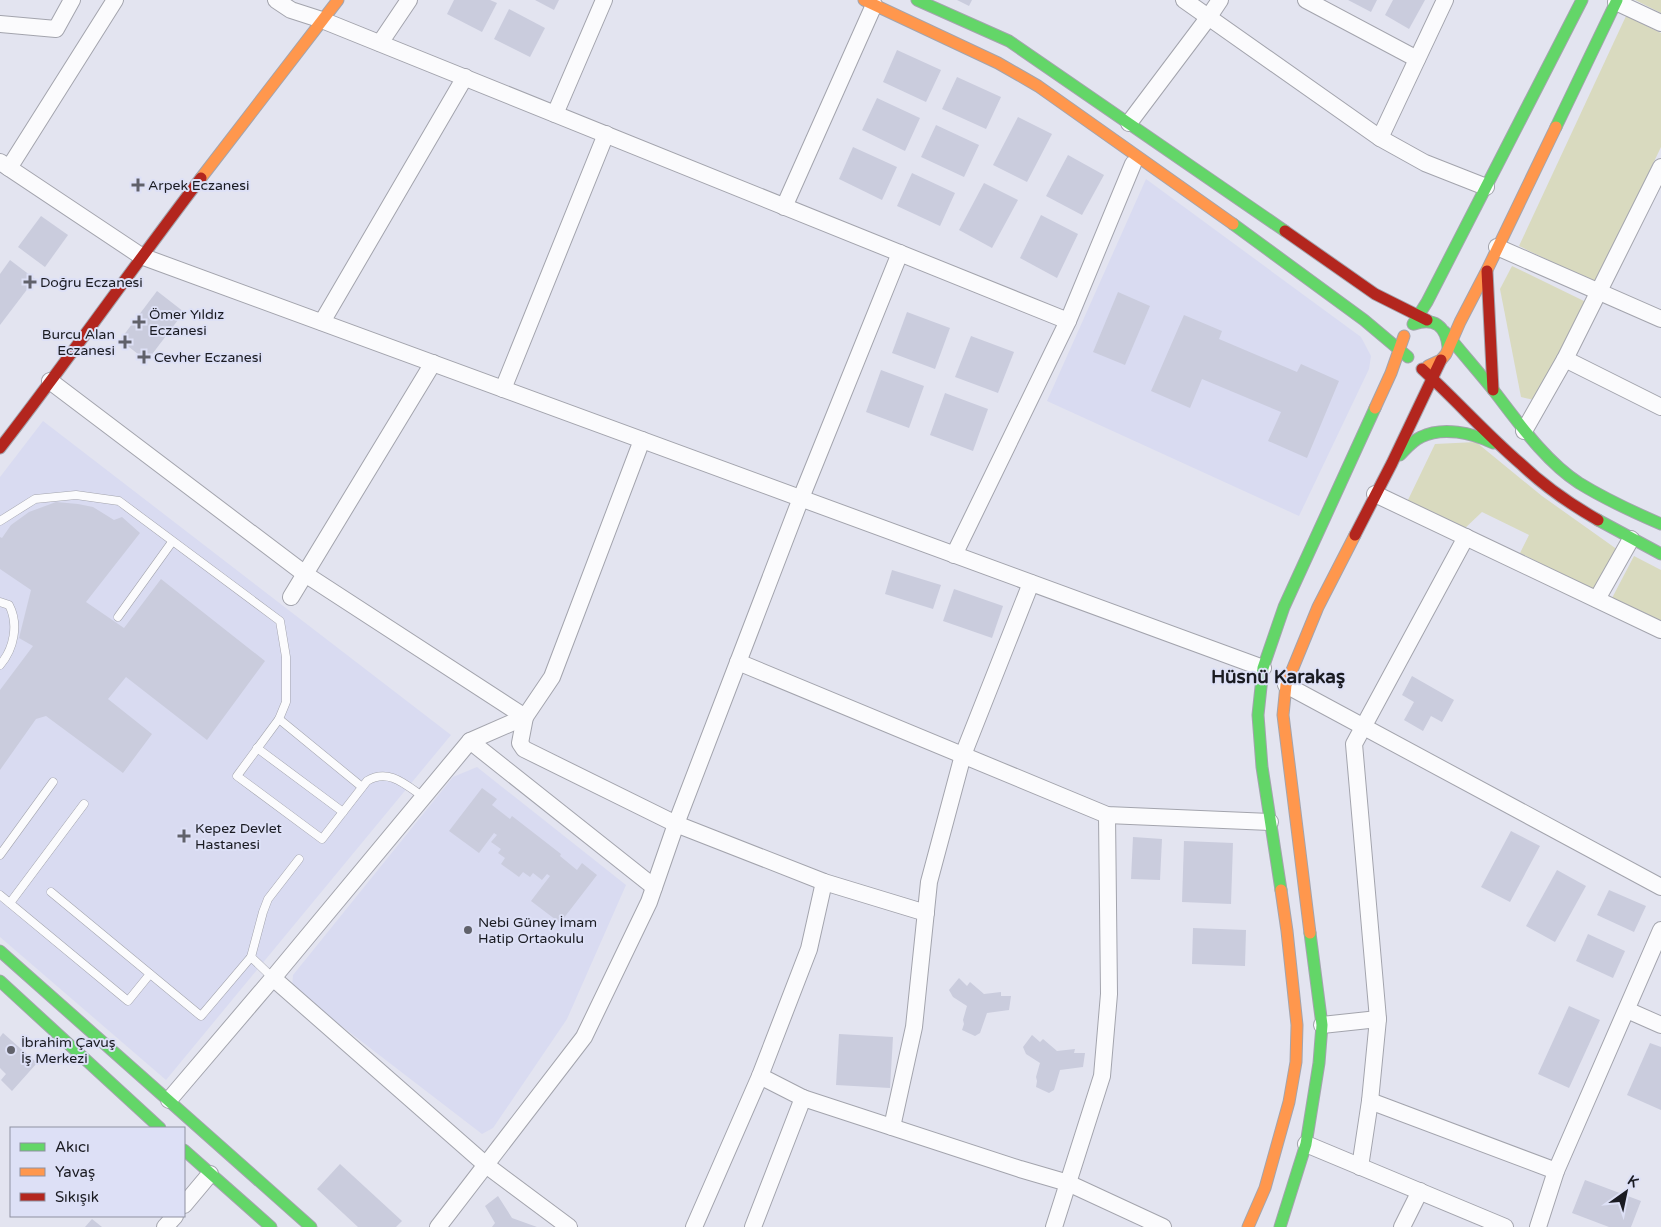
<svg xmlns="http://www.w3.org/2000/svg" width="1661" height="1227" font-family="'Varela Round',sans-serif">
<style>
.built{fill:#d9dbf1}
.green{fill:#d9dabf}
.building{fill:#caccdd}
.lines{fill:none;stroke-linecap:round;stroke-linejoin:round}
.lane-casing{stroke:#a3a4ad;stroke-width:9}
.street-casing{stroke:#a3a4ad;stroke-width:18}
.fast-casing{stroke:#a3a4ad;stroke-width:13}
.slow-casing{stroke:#a3a4ad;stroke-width:13}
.jam-casing{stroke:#a3a4ad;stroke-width:13}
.lane{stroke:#fbfbfd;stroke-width:8}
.street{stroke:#fbfbfd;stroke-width:16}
.fast{stroke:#63d668;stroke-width:11}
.slow{stroke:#ff974d;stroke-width:11}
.jam{stroke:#b3261e;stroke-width:11}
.poi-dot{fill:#60616a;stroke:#dde0f6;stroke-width:2}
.labels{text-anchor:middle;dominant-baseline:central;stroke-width:4;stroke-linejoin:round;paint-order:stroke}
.poi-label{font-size:14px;fill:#1a1b22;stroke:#dde0f6;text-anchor:start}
.district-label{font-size:19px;font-weight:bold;fill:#1a1b22;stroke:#dde0f6}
</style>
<rect width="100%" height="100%" fill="#e3e4f0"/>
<g class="built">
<path d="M1146,179L1361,337L1371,356L1369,369L1299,516L1047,401Z"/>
<path d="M43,421L451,735L166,1080L0,937V477Z"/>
<path d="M477,767L626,885L567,1019L493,1128L482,1134L292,988L293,975L453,777Z"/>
</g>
<g class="green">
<path d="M1635,0H1661V13Z"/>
<path d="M1626,16L1661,33V147L1596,283L1519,246Z"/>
<path d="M1512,266L1586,302L1534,400L1521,397L1500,289Z"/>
<path d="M1476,442L1542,496L1618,550L1594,591L1520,553L1529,535L1482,512L1462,531L1407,502L1435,444Z"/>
<path d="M1634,556L1661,570V624L1611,600Z"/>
</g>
<g class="building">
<path d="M454,0H490L497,3L482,32L447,14Z"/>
<path d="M535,0H559L554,10Z"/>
<path d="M957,0H972L969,6Z"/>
<path d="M1348,0H1377L1371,12Z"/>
<path d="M1393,0H1425L1409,29L1385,15Z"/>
<path d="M509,9L545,28L530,57L494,39Z"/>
<path d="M897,50L941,70L926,102L883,82Z"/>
<path d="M957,77L1001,97L986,129L942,109Z"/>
<path d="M877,98L920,118L905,151L862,130Z"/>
<path d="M1018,117L1052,134L1027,182L993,165Z"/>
<path d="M936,125L979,145L964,177L921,157Z"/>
<path d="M853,147L897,167L882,200L839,179Z"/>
<path d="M1068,155L1104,175L1082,215L1046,196Z"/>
<path d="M912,173L955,193L940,226L897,206Z"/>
<path d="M984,183L1018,200L992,248L959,230Z"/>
<path d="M1041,215L1078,234L1057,278L1020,258Z"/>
<path d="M41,216L68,235L45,267L18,247Z"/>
<path d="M10,260L35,279L0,325V274Z"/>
<path d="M157,291L184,312L147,361L120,340Z"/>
<path d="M1118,292L1150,306L1125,365L1093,352Z"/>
<path d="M907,312L950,328L935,369L892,353Z"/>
<path d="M1184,315L1222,331L1219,339L1297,372L1301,364L1339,381L1307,458L1268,441L1281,412L1202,379L1190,408L1151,391Z"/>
<path d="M971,336L1014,352L998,393L955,377Z"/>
<path d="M881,370L924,386L909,428L866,412Z"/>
<path d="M945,393L988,409L973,451L930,435Z"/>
<path d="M56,502L78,504L93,507L114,520L122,517L140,533L86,602L124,628L161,579L265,661L207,740L126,677L108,699L152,734L123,773L46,716L36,719L0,770V690L33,646L19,638L31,590L0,569V537L2,538L11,525L29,512Z"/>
<path d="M892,570L941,585L933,609L885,594Z"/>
<path d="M954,589L1003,606L992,638L943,621Z"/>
<path d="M1412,676L1454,700L1442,722L1431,716L1423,731L1404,720L1414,702L1402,695Z"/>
<path d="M482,788L497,799L492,805L510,819L512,816L561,854L560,856L577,870L582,863L597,875L560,923L531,901L550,876L547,874L542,880L533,873L530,877L523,872L519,877L501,864L505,858L498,853L501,849L491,842L497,835L494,833L479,853L449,831Z"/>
<path d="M1511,831L1540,846L1510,902L1481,887Z"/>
<path d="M1133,837L1162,839L1160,880L1131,879Z"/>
<path d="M1184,841L1233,843L1231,904L1182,902Z"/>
<path d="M1557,870L1586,886L1555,942L1526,926Z"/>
<path d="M1609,890L1646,906L1634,932L1597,915Z"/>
<path d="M1193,928L1246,930L1245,966L1192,964Z"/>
<path d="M1588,934L1625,951L1613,978L1576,961Z"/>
<path d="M959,978L967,986L970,982L984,994L1001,992V996H1011L1009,1010L987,1013L980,1033L975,1036L962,1030L964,1024L963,1020L967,1006L953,997L949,990Z"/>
<path d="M1569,1006L1600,1020L1569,1088L1538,1074Z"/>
<path d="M3,1033L37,1063L12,1091L1,1080L6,1074L0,1068V1037Z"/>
<path d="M839,1034L893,1037L890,1088L836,1085Z"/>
<path d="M1032,1035L1040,1042L1043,1039L1057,1051L1075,1049L1074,1053H1085L1083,1067L1060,1070L1054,1090L1049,1093L1036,1087L1037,1081L1036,1077L1040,1063L1026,1054L1023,1047Z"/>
<path d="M1650,1043L1661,1047V1110L1627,1095Z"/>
<path d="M340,1164L402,1221L396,1227H358L317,1189Z"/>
<path d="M1585,1180L1641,1201L1631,1227H1609L1572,1213Z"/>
<path d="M498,1196L512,1218L537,1227H492L495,1223L485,1206Z"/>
<path d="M92,1219L102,1227H85Z"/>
</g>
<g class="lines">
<defs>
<g id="lane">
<path d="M0,521L35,499L76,495L119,501L280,621L286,657V702L279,719L362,787"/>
<path d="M0,602L9,605C19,624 14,649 0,665"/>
<path d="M118,617L172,542"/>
<path d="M279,719L237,776L322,839L367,781C388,768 405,784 422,796"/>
<path d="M257,748L343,812"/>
<path d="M0,855L53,782"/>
<path d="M51,892L201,1016L251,957L273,978"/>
<path d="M0,895L128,1001L150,974"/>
<path d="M10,903L84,804"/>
<path d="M251,957L263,912L268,899L299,859"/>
</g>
<g id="street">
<path d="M276,0L291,10L322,20L1068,321"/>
<path d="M1184,0L1380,138L1425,163L1486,187"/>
<path d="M1306,0L1417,59"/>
<path d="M1616,2L1661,23"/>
<path d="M0,24L56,29L72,0"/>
<path d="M380,43L409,0"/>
<path d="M555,114L604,0"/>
<path d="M1129,123L1208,18L1220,0"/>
<path d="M1380,138L1445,0"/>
<path d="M0,162L141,256L1263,668"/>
<path d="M9,168L115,0"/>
<path d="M784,207L874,5"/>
<path d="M1497,247L1661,319"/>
<path d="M322,322L465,77"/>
<path d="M1565,359L1661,407"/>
<path d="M50,381L305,574L525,717L520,743L524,749L676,824L824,882L926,913"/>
<path d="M503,389L606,134"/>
<path d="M1524,431L1565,359L1661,167"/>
<path d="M1375,494L1661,630"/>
<path d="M954,555L1068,321L1133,164"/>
<path d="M291,597L433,363"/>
<path d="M1597,599L1631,539"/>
<path d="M738,662L1107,815L1270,822"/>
<path d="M1286,685L1661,887"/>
<path d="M470,741L654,887"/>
<path d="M273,978L486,1165L569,1227"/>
<path d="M1627,1010L1661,1025"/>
<path d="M1322,1025L1378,1019"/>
<path d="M760,1076L803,1098L1020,1169L1068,1183L1163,1227"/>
<path d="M169,1100L273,978L470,741L525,717L552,677L642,440"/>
<path d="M1370,1101L1556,1171"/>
<path d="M892,1127L914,1027L929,882L963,755L1031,583"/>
<path d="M1306,1144L1505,1227"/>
<path d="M1360,1167L1370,1101L1378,1019L1354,744L1466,537"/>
<path d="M184,1205L210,1174"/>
<path d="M165,1227L175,1216"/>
<path d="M438,1227L584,1037L649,902L676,824L801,498L900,253"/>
<path d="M694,1227L760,1076L809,949L824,882"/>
<path d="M753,1227L803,1098"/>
<path d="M1054,1227L1102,1076L1109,994L1107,815"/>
<path d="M1402,1227L1420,1191"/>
<path d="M1538,1227L1556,1171L1661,930"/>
</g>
<g id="fast">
<path d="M917,0L1009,41L1285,231"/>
<path d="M1556,127L1617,0"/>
<path d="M1233,224L1364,320L1408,357"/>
<path d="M1413,324L1427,302L1582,0"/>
<path d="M1414,324C1434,317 1446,326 1448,347"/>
<path d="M1445,332C1461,352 1478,371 1494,391C1518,422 1545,461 1579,483C1605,499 1633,512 1661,524"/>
<path d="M1400,455C1406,449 1412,441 1421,437C1443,426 1472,433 1493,443"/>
<path d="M1598,520L1661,554"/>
<path d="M1281,890L1262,767L1258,715L1263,668L1284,607L1375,408"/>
<path d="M0,951L311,1227"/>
<path d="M0,981L160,1128"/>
<path d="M184,1150L271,1227"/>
<path d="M1280,1227L1306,1144L1319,1063L1322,1025L1310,933"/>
</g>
<g id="slow">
<path d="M864,0L998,63L1038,86L1233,224"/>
<path d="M201,178L338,0"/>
<path d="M1428,366L1441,360L1446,354L1460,322L1487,270L1556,127"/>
<path d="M1375,408L1391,373L1404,336"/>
<path d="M1310,933L1283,715L1286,685L1318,607L1355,535"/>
<path d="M1248,1227L1265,1188L1289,1102L1296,1062L1297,1025L1287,931L1281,890"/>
</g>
<g id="jam">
<path d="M1285,231L1375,294L1427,320"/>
<path d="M1487,271L1493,390"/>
<path d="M1422,369C1456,400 1486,434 1521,464C1544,486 1570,504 1598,520"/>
<path d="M0,448C69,359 133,267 201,178"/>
<path d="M1355,535L1392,463L1441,360"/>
</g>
</defs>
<use href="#lane" class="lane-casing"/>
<use href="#street" class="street-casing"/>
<use href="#fast" class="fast-casing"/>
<use href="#slow" class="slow-casing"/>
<use href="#jam" class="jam-casing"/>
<use href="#lane" class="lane"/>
<use href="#street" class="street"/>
<use href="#fast" class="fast"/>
<use href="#slow" class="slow"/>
<use href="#jam" class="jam"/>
</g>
<g class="poi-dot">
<path d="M135.5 177.5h5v5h5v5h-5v5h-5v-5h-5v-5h5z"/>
<path d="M27.5 274.5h5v5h5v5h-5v5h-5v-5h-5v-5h5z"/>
<path d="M136.5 314.5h5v5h5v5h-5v5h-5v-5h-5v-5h5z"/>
<path d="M122.5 334.5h5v5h5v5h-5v5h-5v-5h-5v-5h5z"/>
<path d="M141.5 349.5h5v5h5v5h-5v5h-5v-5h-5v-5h5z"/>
<path d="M181.5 828.5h5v5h5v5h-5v5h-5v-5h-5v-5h5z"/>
<circle cx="468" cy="930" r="5"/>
<circle cx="11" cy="1050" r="5"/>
</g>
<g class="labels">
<g class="poi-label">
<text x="148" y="185">Arpek Eczanesi</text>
<text x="40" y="282">Doğru Eczanesi</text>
<text x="149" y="314">Ömer Yıldız<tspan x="149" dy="16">Eczanesi</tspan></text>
<text x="115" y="334" text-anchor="end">Burcu Alan<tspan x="115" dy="16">Eczanesi</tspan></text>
<text x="154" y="357">Cevher Eczanesi</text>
<text x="195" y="828">Kepez Devlet<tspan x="195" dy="16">Hastanesi</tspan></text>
<text x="478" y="922">Nebi Güney İmam<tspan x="478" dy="16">Hatip Ortaokulu</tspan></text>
<text x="21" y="1042">İbrahim Çavuş<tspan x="21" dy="16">İş Merkezi</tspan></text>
</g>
<g class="district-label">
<text x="1278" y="677">Hüsnü Karakaş</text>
</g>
</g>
<rect x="10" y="1127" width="175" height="90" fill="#dde0f6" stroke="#8f91a1"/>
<rect x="20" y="1143" width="25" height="8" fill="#63d668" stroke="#8f91a1"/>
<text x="55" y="1152" font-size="15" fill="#1a1b22">Akıcı</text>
<rect x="20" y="1168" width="25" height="8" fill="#ff974d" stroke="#8f91a1"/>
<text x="55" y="1177" font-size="15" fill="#1a1b22">Yavaş</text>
<rect x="20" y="1193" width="25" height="8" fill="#b3261e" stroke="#8f91a1"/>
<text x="55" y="1202" font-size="15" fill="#1a1b22">Sıkışık</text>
<g transform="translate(1626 1192) rotate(33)" stroke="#dde0f6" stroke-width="4" paint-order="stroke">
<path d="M0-4L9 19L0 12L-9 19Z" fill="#1a1b22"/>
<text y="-8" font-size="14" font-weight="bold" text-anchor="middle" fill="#1a1b22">K</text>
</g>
</svg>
